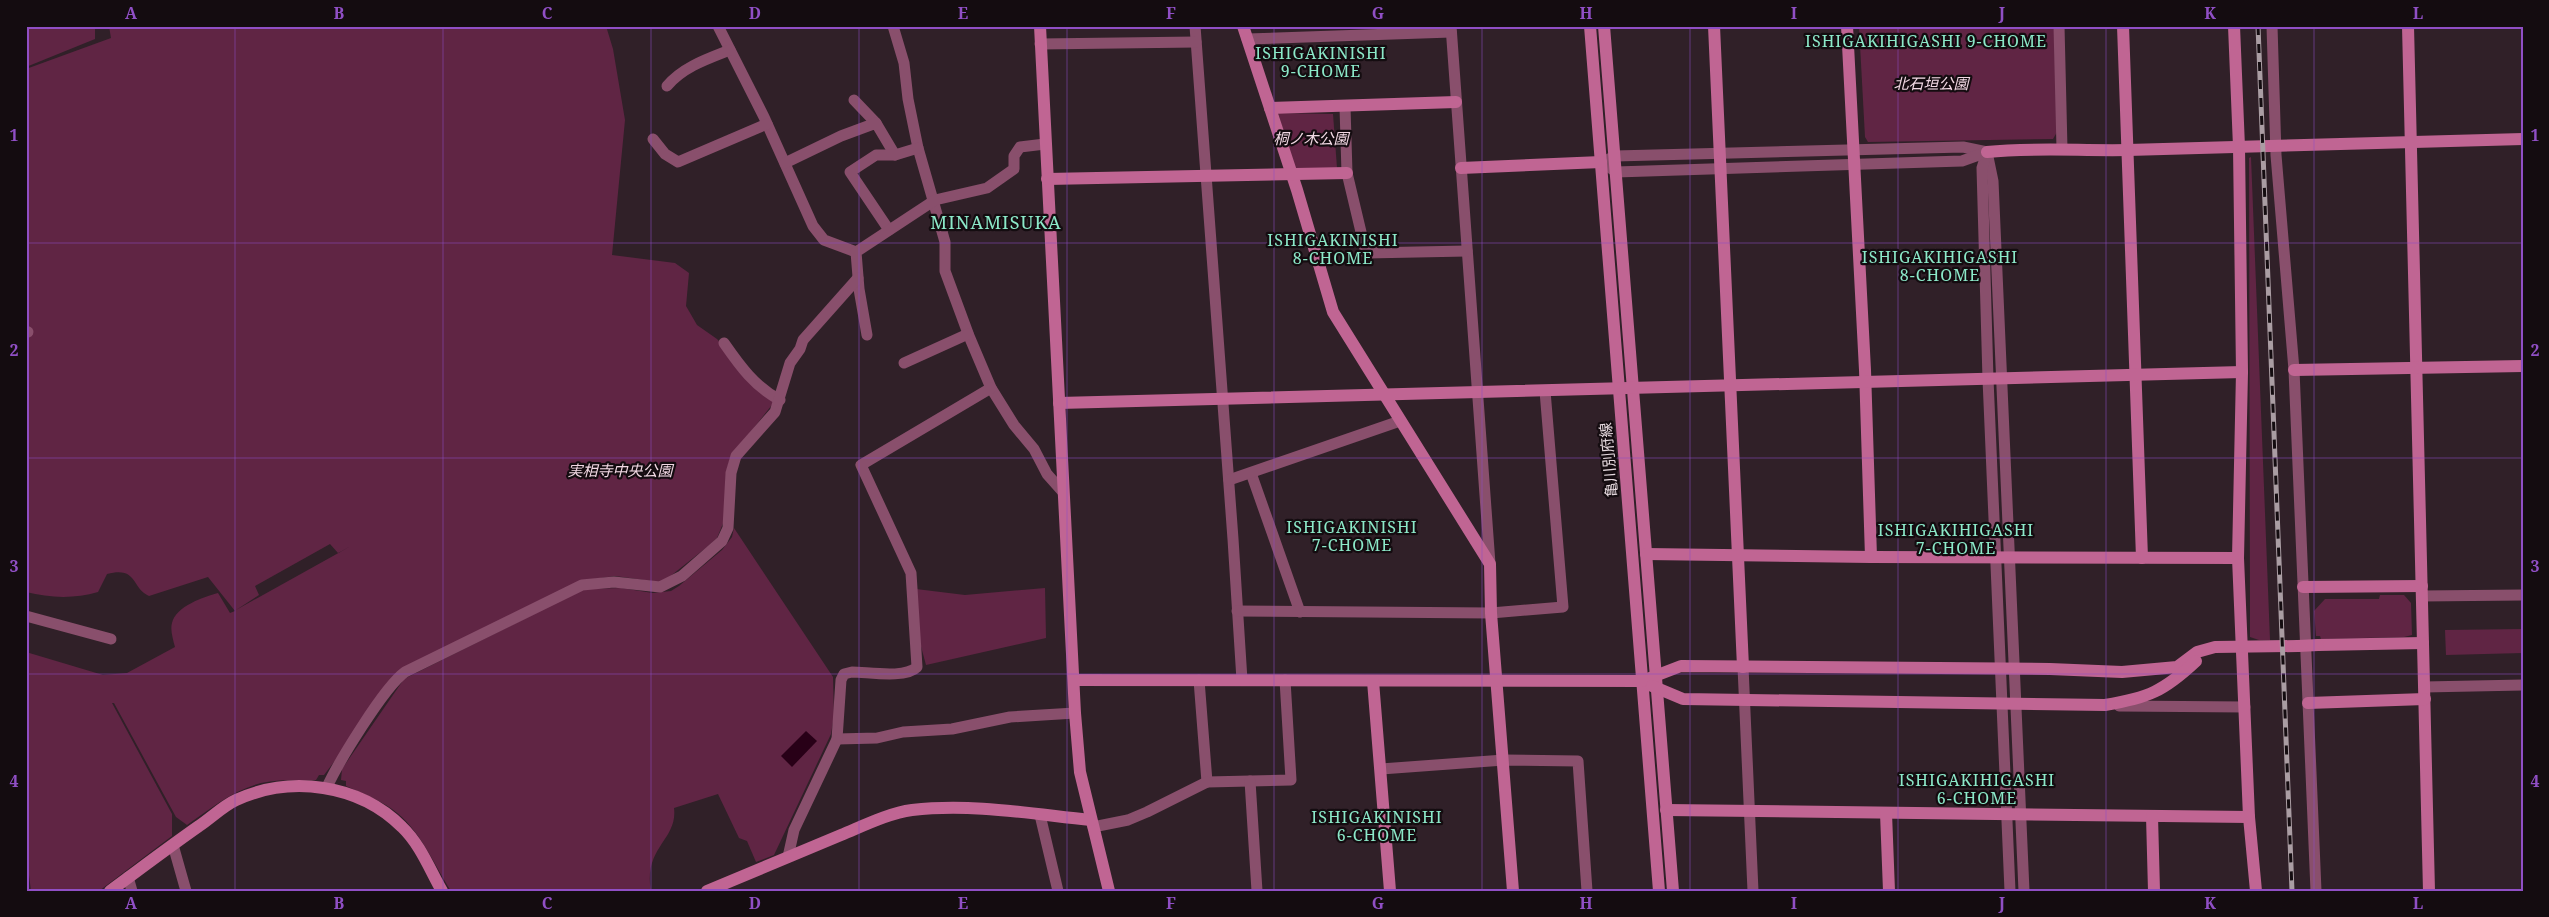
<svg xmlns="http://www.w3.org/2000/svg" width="2549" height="917" font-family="'Noto Serif','Noto Sans JP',serif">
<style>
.green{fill:#602544;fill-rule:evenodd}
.water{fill:#280017}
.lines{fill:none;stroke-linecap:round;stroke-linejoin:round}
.street{stroke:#894f6c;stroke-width:11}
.secondary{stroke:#c06593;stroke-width:12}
.rail-casing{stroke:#aa9da3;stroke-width:5}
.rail{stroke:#140c10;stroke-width:3;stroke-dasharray:9;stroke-linecap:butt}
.secondary-bridge{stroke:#c06593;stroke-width:12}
.grid{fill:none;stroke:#904fc5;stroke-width:1;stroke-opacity:0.55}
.labels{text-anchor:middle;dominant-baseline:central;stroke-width:4.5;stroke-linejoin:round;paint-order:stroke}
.park-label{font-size:15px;font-style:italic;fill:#f1d8e3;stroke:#140c10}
.street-label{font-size:15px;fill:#e5d9de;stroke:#140c10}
.neighbourhood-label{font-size:16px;letter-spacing:1px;fill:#8ce9c9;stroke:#140c10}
.quarter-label{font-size:18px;letter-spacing:1px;fill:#8ce9c9;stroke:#140c10}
.neatline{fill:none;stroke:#904fc5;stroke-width:2}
.grid-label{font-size:16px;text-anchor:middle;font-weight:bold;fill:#904fc5}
</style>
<rect width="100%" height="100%" fill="#302028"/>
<g class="green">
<path d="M26,26H95V39L26,67Z"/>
<path d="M109,26H606L613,49L625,120L612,255L675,263L689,273L686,306L697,325L717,339L775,401L730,458L726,473L724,521L717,538L707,547L668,578L659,582L615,576L580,581L407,666L324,775H319L316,780C298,780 279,779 261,783C233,790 210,809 187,825L176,817L114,703H112L172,814V836L99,891H31L26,851V652L103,675L127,673L175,647C173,639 170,630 172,623C176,606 204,597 218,593L230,613L235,611L208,577L149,596C131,588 138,566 107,574L98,592C74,599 50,598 26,592V69L111,38ZM330,544L338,553L351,546L236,610L259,595L255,586Z"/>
<path d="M1859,26H2054L2057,132L2053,139L1868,142L1865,137Z"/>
<path d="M1278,113L1333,114L1337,168H1295Z"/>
<path d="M2251,157L2270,640H2259L2250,637V616L2249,158Z"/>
<path d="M734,528L833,677L834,716L831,734L774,855L756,862L747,841L739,838L718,794L674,808C678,840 643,847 651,891H451C433,863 420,829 392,809C378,799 361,793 346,786V781L341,780L342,769L404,679L584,589L621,588L653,593L671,591L679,586L722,550L732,537Z"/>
<path d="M1045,588L1046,638L926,665L919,639L916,589L965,595Z"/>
<path d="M2380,595H2404L2411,603L2412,635L2404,637L2321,639L2320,636H2316L2314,611L2325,599H2379Z"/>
<path d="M2523,629V653L2446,655L2445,630Z"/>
</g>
<path class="water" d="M806,731L817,741L792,767L781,756Z"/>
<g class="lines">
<g class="street">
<path d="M718,26L764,117L813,226L824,240L856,252"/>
<path d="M893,26L904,63L908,99L918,148L945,242V271L969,336L991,388L1014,425L1034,449L1047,474L1063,492"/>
<path d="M1195,26L1233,539L1242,680"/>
<path d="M1451,26L1490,564"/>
<path d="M2059,26L2062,149"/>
<path d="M2272,26L2276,155L2294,370L2316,891"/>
<path d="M1247,39L1451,32"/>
<path d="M1040,44L1196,42"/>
<path d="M667,86C683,67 707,59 730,50"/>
<path d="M854,100L876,123"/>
<path d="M1345,107L1347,173L1366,253L1467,251"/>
<path d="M653,139L665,154L678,162L767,124"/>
<path d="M1987,152L1993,181L2024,891"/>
<path d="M1987,152L1982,168L1988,379L2010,891"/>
<path d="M1607,160L1615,156L1963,147L1987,152"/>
<path d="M785,163L841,136L876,123L895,155"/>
<path d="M1609,167L1616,172L1962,161L1987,152"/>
<path d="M889,230L850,172L876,155H895L918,148"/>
<path d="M26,331L28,332"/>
<path d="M867,335L859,289L856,252L935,200L987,188L1014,169V156L1020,147L1045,144"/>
<path d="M724,343C740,366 755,387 780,400"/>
<path d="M904,363L968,334"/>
<path d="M1251,473L1300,612"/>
<path d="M1229,480L1400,421"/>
<path d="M2422,596L2523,595"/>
<path d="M1237,611L1491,613L1563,607L1545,391"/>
<path d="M26,616L111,639"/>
<path d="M1743,667L1753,891"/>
<path d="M1199,680L1207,782L1291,780L1285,680"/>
<path d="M2424,687L2523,685"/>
<path d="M2119,706L2245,707"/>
<path d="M837,739L877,738L903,732L952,729L1010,717L1075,713"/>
<path d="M1381,769L1504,760L1578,761L1587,891"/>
<path d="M1250,781L1257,891"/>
<path d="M327,787C338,763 384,687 405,672L582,585L614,582L660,587L682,576L722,541L728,528L731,473L736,456L775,412L790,363L800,349L803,340L858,278"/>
<path d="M1040,815L1058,891"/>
<path d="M1093,827L1128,820L1147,812L1207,782"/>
<path d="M173,845L186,891"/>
<path d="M788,857L794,830L837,739L841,680L844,674L852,672C868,672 905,679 917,667L911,573L861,465L991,388"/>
<path d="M128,877L132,891"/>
</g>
<g class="secondary">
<path d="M1040,26L1075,713L1080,772L1109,891"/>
<path d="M1243,26L1297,190L1333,312L1490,564L1491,613L1513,891"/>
<path d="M1590,26L1659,891"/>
<path d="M1604,26L1673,891"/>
<path d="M1714,26L1743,667"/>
<path d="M1847,26L1865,370L1871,557"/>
<path d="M2123,26L2142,558"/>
<path d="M2234,26L2239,147L2242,372L2238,558L2249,817L2256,891"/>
<path d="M2408,26L2429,891"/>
<path d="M1270,108L1456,102"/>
<path d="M1987,152C2034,147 2081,151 2128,150L2523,139"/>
<path d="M1461,168L1601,162"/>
<path d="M1047,179L1347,173"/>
<path d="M2294,370L2523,366"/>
<path d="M1059,403L2242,372"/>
<path d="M1646,554L1871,557L2238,558"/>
<path d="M2303,587L2422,586"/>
<path d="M2318,645L2423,643"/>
<path d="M1074,680L1642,681L1681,666L2050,669L2122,672L2177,667L2197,652L2215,647L2298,646"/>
<path d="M1373,681L1390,891"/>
<path d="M1652,686L1683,699L2105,705C2148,698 2164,691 2196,661"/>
<path d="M2308,703L2425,699"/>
<path d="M1666,810L2249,817"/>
<path d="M1886,813L1889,891"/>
<path d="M2152,816L2154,891"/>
<path d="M110,891C140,869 169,847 199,826C211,818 223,806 236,800C291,775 359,784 402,827C420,844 430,870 442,891"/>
<path d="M707,891C752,872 796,854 841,835C863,826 889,813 912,810C972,803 1032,814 1091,820"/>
</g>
<defs>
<path id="rail" d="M2258,26L2292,891"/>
</defs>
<use href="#rail" class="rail-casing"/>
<use href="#rail" class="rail"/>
<path class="secondary-bridge" d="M2298,646L2318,645"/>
</g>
<path class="grid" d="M235,26V891M443,26V891M651,26V891M859,26V891M1067,26V891M1274,26V891M1482,26V891M1690,26V891M1898,26V891M2106,26V891M2314,26V891M26,243H2523M26,458H2523M26,674H2523"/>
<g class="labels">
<g class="park-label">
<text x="1931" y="83">北石垣公園</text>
<text x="1311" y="138">桐ノ木公園</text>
<text x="620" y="470">実相寺中央公園</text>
</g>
<g class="street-label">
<text transform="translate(1608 460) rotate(-95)">亀川別府線</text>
</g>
<g class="neighbourhood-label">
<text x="1926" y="41">ISHIGAKIHIGASHI 9-CHOME</text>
<text x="1321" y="53">ISHIGAKINISHI<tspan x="1321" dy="18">9-CHOME</tspan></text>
<text x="1333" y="240">ISHIGAKINISHI<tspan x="1333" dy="18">8-CHOME</tspan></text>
<text x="1940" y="257">ISHIGAKIHIGASHI<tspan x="1940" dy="18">8-CHOME</tspan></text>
<text x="1352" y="527">ISHIGAKINISHI<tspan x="1352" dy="18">7-CHOME</tspan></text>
<text x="1956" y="530">ISHIGAKIHIGASHI<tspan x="1956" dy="18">7-CHOME</tspan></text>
<text x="1977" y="780">ISHIGAKIHIGASHI<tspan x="1977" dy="18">6-CHOME</tspan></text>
<text x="1377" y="817">ISHIGAKINISHI<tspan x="1377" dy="18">6-CHOME</tspan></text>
</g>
<g class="quarter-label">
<text x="996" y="222">MINAMISUKA</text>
</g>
</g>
<rect width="2549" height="917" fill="none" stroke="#140c10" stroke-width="55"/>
<rect x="28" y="28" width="2494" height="862" class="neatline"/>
<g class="grid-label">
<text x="131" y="19">A</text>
<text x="339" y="19">B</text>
<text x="547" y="19">C</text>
<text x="755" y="19">D</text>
<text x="963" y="19">E</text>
<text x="1171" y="19">F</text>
<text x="1378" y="19">G</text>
<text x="1586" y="19">H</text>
<text x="1794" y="19">I</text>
<text x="2002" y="19">J</text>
<text x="2210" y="19">K</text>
<text x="2418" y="19">L</text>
<text x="14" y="141">1</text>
<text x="2535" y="141">1</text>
<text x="14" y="356">2</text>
<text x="2535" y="356">2</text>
<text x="14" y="572">3</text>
<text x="2535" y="572">3</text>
<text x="14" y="787">4</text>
<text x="2535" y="787">4</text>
<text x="131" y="909">A</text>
<text x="339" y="909">B</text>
<text x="547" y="909">C</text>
<text x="755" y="909">D</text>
<text x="963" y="909">E</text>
<text x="1171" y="909">F</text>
<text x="1378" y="909">G</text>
<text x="1586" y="909">H</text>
<text x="1794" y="909">I</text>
<text x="2002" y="909">J</text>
<text x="2210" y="909">K</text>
<text x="2418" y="909">L</text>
</g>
</svg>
